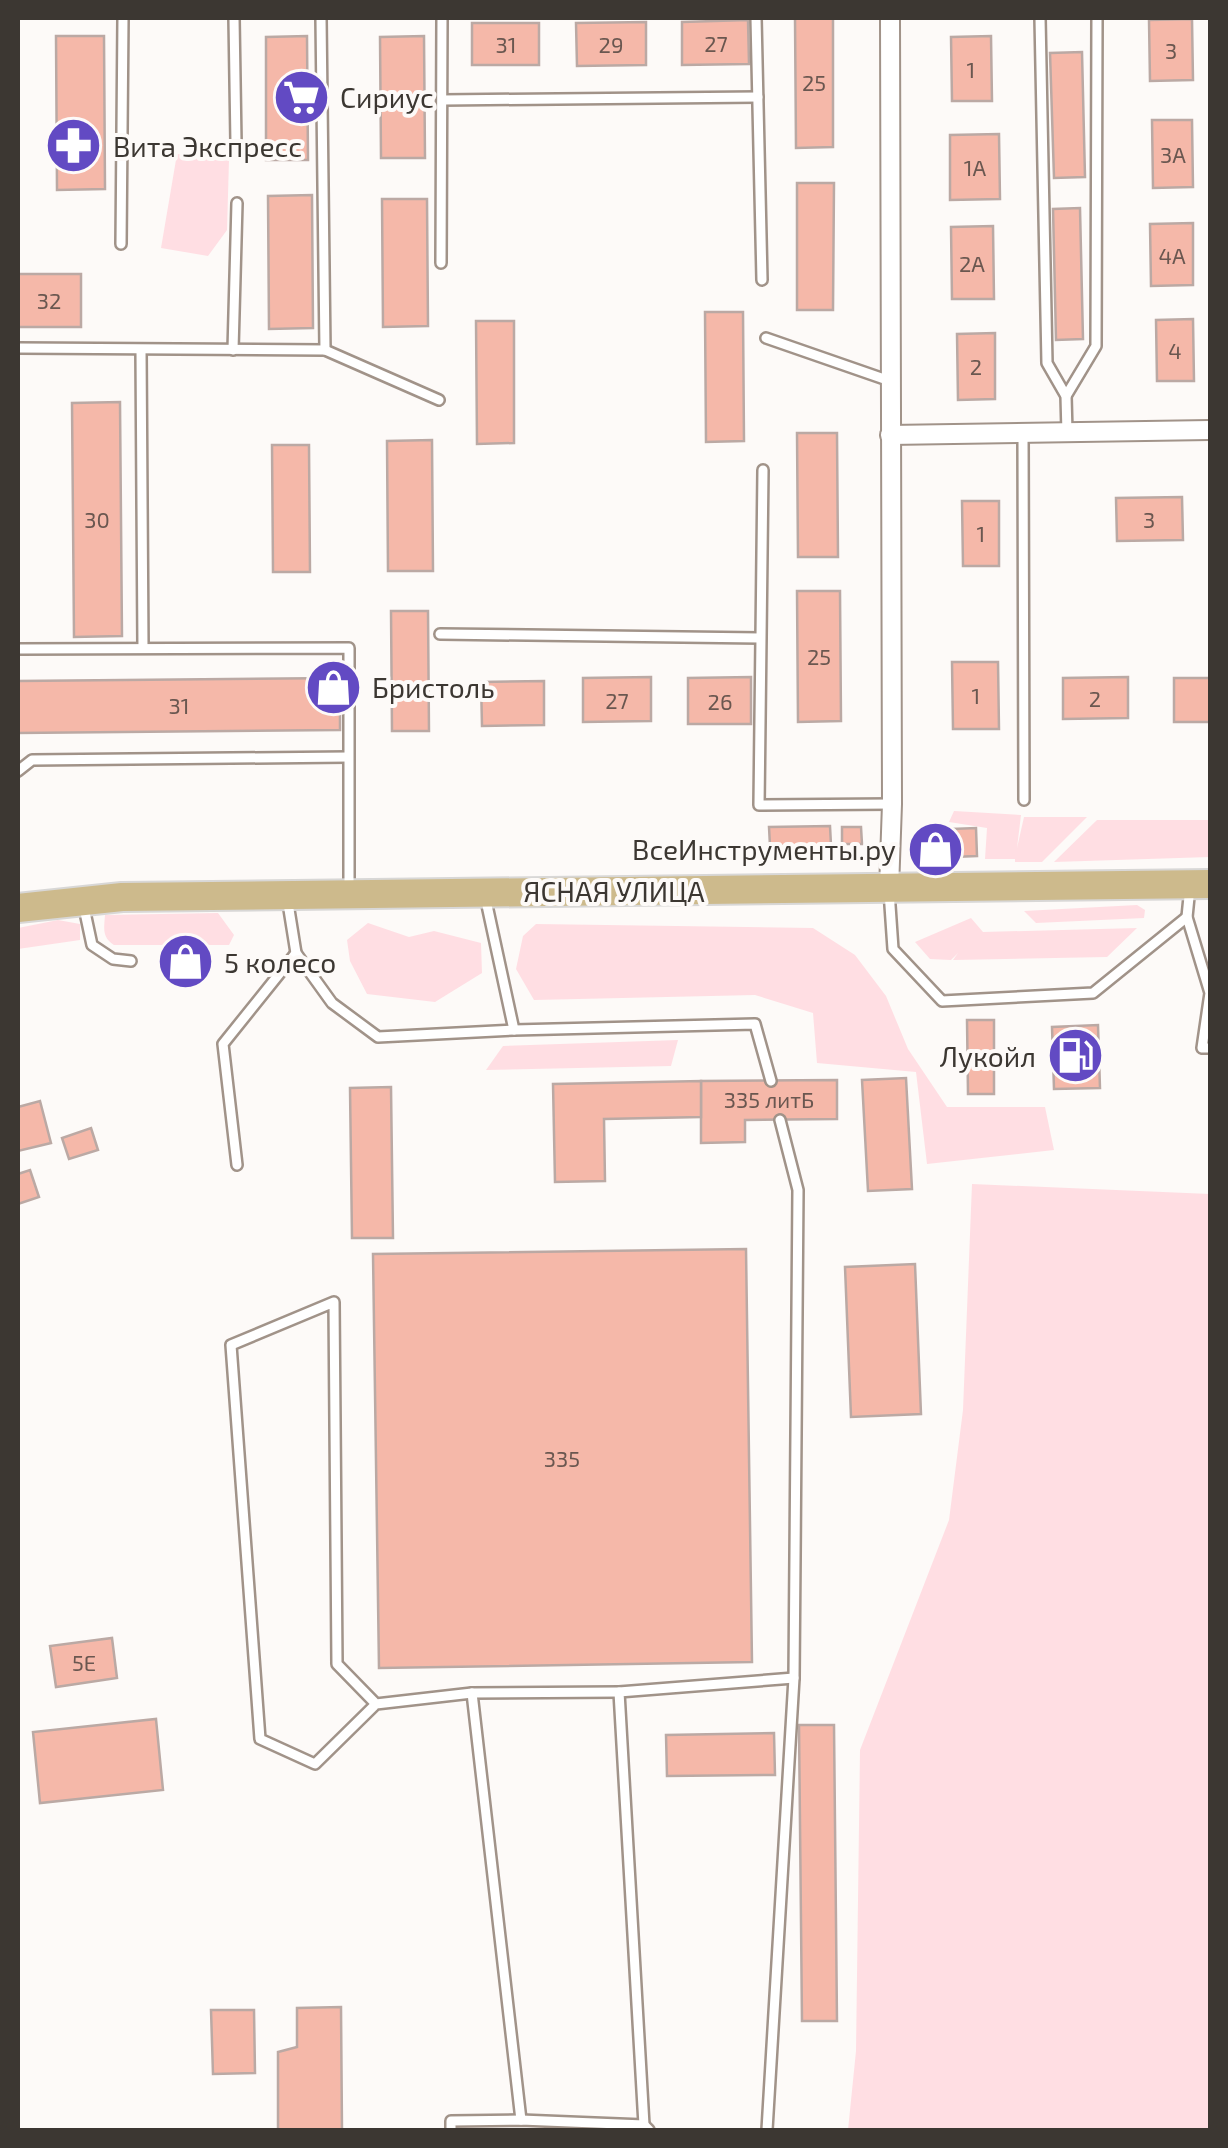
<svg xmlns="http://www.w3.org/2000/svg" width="1228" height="2148" font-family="'Exo 2',sans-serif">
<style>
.green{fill:#ffdee3}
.building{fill:#f5b8a9;stroke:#bba9a4;stroke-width:2.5}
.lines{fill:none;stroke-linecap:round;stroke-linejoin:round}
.lane-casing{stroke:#a19389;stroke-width:14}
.street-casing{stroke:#a19389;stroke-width:22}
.primary-casing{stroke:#d8d7d6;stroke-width:32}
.lane{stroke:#fff;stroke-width:9}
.street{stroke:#fff;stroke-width:18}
.primary{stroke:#cdba8c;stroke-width:28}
.labels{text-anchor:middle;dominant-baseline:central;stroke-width:8;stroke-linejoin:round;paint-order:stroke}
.number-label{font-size:22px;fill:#6a5750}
.poi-label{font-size:28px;fill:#3c3732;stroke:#fdfaf8;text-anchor:start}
.street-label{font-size:28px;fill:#3c3732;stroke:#fdfaf8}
</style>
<rect width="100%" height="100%" fill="#fdfaf8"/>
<g class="green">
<path d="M177,154L229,160L227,230L208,256L161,248Z"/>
<path d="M954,811L1021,815L1017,848L1024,817H1087L1042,862H1015V859H985L987,828L949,822Z"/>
<path d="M1097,820H1210V857L1054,862Z"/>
<path d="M1137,905L1145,910L1144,918L1036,923L1024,911Z"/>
<path d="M218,913L234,935L229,945H114C102,937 104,929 105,915Z"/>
<path d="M971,918L983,932L1137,928L1107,957L953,960L958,953L951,960L930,959L915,942Z"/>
<path d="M58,920L80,924V940L18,949V928Z"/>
<path d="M368,923L409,937L434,931L481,943L482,973L435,1002L367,994L350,961L347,940Z"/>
<path d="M536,924L813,928L855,955L886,996L908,1049L947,1107H1045L1054,1150L927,1164L916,1072L817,1063L813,1013L755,995L534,1000L516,969L523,936Z"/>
<path d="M678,1040L671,1066L486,1070L503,1046Z"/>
<path d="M972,1184L1210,1194V2130H848L856,2051L860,1750L949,1520L963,1410Z"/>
</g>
<g class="building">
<path d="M795,18H833V147L796,148Z"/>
<path d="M1192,19L1193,80L1150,81L1149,20Z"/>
<path d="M748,20L749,64L682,65V22Z"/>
<path d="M646,22V65L577,66L576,23Z"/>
<rect x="472" y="23" width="67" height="42"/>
<path d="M56,36H104L105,189L57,190Z"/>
<path d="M307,36L308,160H266V37Z"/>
<path d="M424,36L425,158H381L380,37Z"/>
<path d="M991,36L992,101H952L951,37Z"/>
<path d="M1082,52L1085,177L1054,178L1050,53Z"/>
<path d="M1152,120H1192L1193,187L1153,188Z"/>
<path d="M999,134L1000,199L950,200V135Z"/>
<path d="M797,183H834L833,310H797Z"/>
<path d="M312,195L313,328L269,329L268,196Z"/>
<path d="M382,199H427L428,326L383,327Z"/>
<path d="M1080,208L1083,339L1056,340L1053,209Z"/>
<path d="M1193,223V285L1151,286L1150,224Z"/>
<path d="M993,226L994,299H952L951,227Z"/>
<rect x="18" y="274" width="63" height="53"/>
<path d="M705,312H743L744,441L706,442Z"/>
<path d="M1193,319L1194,381H1157L1156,320Z"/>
<path d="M476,321H514V443L477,444Z"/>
<path d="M995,333V399L958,400L957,334Z"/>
<path d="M120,402L122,636L74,637L72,403Z"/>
<path d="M797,433H837L838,557H798Z"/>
<path d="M432,440L433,571H388L387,441Z"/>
<path d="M272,445H309L310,572H273Z"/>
<path d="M1182,497L1183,540L1117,541L1116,498Z"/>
<path d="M962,501H999V566H963Z"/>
<path d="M797,591H840L841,721L798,722Z"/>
<path d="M391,611H428L429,731H392Z"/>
<path d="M952,662H998L999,729H953Z"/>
<path d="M651,677V721L583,722V678Z"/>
<path d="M751,677V724H688V678Z"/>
<path d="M1128,677V718L1063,719V678Z"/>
<path d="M340,678V730L18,733V681Z"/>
<rect x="1174" y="678" width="36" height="44"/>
<path d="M544,681V725L482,726L481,682Z"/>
<path d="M830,826L831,845L770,846L769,827Z"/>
<path d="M842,827H861L862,844H842Z"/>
<path d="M976,828L977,856L927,858L926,830Z"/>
<path d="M967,1020H994V1094H968Z"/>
<path d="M1098,1025L1100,1088L1054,1089L1052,1027Z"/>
<path d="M906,1078L912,1189L868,1191L862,1080Z"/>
<path d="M837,1080V1119L745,1120V1142L701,1143V1081Z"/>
<path d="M701,1081V1117L604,1119L605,1181L555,1182L553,1084Z"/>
<path d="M391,1087L393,1238H352L350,1088Z"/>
<path d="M40,1101L51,1143L18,1151V1107Z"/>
<path d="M91,1128L98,1150L69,1159L62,1138Z"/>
<path d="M30,1170L39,1197L18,1204V1174Z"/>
<path d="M746,1249L752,1662L379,1668L373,1254Z"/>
<path d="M915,1264L921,1414L851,1417L845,1267Z"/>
<path d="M112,1638L117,1678L56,1687L50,1646Z"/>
<path d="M156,1719L163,1790L40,1803L33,1732Z"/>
<path d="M799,1725H834L837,2021H802Z"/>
<path d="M774,1733L775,1775L667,1776L666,1735Z"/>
<path d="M341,2007L342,2130H278V2052L297,2047V2008Z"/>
<path d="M211,2010H254L255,2073L213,2074Z"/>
</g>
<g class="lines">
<defs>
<g id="lane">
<path d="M234,18L236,143"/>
<path d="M321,18L325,350"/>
<path d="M756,18L762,280"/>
<path d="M1040,18L1047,363L1066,396L1067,433"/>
<path d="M443,100L758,97"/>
<path d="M121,244L123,18"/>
<path d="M441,263L442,18"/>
<path d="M766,338L890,381"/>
<path d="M18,348L325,350L439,400"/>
<path d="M141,350L143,648"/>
<path d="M233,350L237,203"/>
<path d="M1066,396L1096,346L1097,18"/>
<path d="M1023,433L1024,800"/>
<path d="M763,470L759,805L892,804"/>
<path d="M440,634L760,638"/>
<path d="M18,649L349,648V890"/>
<path d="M18,771L32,760L348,757"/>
<path d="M1190,887L1187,917L1210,993L1202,1048H1210"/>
<path d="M889,891L893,949L942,1001L1093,993L1187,917"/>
<path d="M485,896L514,1030"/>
<path d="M287,897L296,953L332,1003L378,1037L514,1030L755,1024L771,1081"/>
<path d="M83,903L92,945L113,959L131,961"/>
<path d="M237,1165L223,1044L296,953"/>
<path d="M376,1704L337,1664L334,1302L231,1345L260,1739L315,1764L376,1704L472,1693"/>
<path d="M521,2120L472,1693L619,1692"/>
<path d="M644,2125L619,1692L794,1678"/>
<path d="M451,2130V2121L521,2120L644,2125L649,2130"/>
<path d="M767,2130L794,1678L798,1190L780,1120"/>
</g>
<g id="street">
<path d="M890,435L1210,430"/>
<path d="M889,889L892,804L890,18"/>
</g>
<path id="primary" d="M18,908L122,897L1210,884"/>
</defs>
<use href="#lane" class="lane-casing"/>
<use href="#street" class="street-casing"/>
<use href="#primary" class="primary-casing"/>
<use href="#lane" class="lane"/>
<use href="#street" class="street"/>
<use href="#primary" class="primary"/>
</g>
<defs>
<symbol id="supermarket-disc" viewBox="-11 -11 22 22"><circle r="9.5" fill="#624ac3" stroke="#fdfaf8"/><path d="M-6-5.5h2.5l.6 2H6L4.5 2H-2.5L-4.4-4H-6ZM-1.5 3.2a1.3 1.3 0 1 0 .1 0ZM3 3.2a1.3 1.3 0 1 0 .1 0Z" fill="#fff"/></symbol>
<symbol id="pharmacy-disc" viewBox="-11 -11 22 22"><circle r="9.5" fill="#624ac3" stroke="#fdfaf8"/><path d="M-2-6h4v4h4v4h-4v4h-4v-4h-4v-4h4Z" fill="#fff"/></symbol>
<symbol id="shop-disc" viewBox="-11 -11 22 22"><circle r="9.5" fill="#624ac3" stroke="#fdfaf8"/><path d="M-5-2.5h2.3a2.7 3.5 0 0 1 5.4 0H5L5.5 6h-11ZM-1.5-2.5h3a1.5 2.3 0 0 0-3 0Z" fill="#fff"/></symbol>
<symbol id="fuel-disc" viewBox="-11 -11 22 22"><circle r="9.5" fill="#624ac3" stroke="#fdfaf8"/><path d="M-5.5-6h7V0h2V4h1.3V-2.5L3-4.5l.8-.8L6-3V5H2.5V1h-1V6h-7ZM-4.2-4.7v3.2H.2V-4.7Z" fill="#fff"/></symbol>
</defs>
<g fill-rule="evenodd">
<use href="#supermarket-disc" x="270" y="66" width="63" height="63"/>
<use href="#pharmacy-disc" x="42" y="114" width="63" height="63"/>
<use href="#shop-disc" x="302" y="656" width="63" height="63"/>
<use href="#shop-disc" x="904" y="818" width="63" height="63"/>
<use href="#shop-disc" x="154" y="930" width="63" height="63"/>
<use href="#fuel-disc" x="1044" y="1024" width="63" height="63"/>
</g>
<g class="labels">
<g class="number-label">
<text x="716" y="43">27</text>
<text x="506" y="44">31</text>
<text x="611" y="44">29</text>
<text x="1171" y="50">3</text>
<text x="971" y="69">1</text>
<text x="814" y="82">25</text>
<text x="1173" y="154">3А</text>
<text x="975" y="167">1А</text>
<text x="1172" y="255">4А</text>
<text x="972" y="263">2А</text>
<text x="49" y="300">32</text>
<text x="1175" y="350">4</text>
<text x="976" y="366">2</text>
<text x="97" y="519">30</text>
<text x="1149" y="519">3</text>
<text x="981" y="533">1</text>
<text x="819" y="656">25</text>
<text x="976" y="695">1</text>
<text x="1095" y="698">2</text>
<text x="617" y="700">27</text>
<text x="720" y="701">26</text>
<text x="179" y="705">31</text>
<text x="769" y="1099">335 литБ</text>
<text x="562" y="1458">335</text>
<text x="84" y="1662">5Е</text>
</g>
<g class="poi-label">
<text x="340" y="97">Сириус</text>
<text x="113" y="146">Вита Экспресс</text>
<text x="372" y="687">Бристоль</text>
<text x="896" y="849" text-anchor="end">ВсеИнструменты.ру</text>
<text x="224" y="962">5 колесо</text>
<text x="1036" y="1056" text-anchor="end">Лукойл</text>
</g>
<g class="street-label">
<text x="614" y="891">ЯСНАЯ УЛИЦА</text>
</g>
</g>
<rect width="1228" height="2148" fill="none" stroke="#3c3732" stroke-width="40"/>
</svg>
